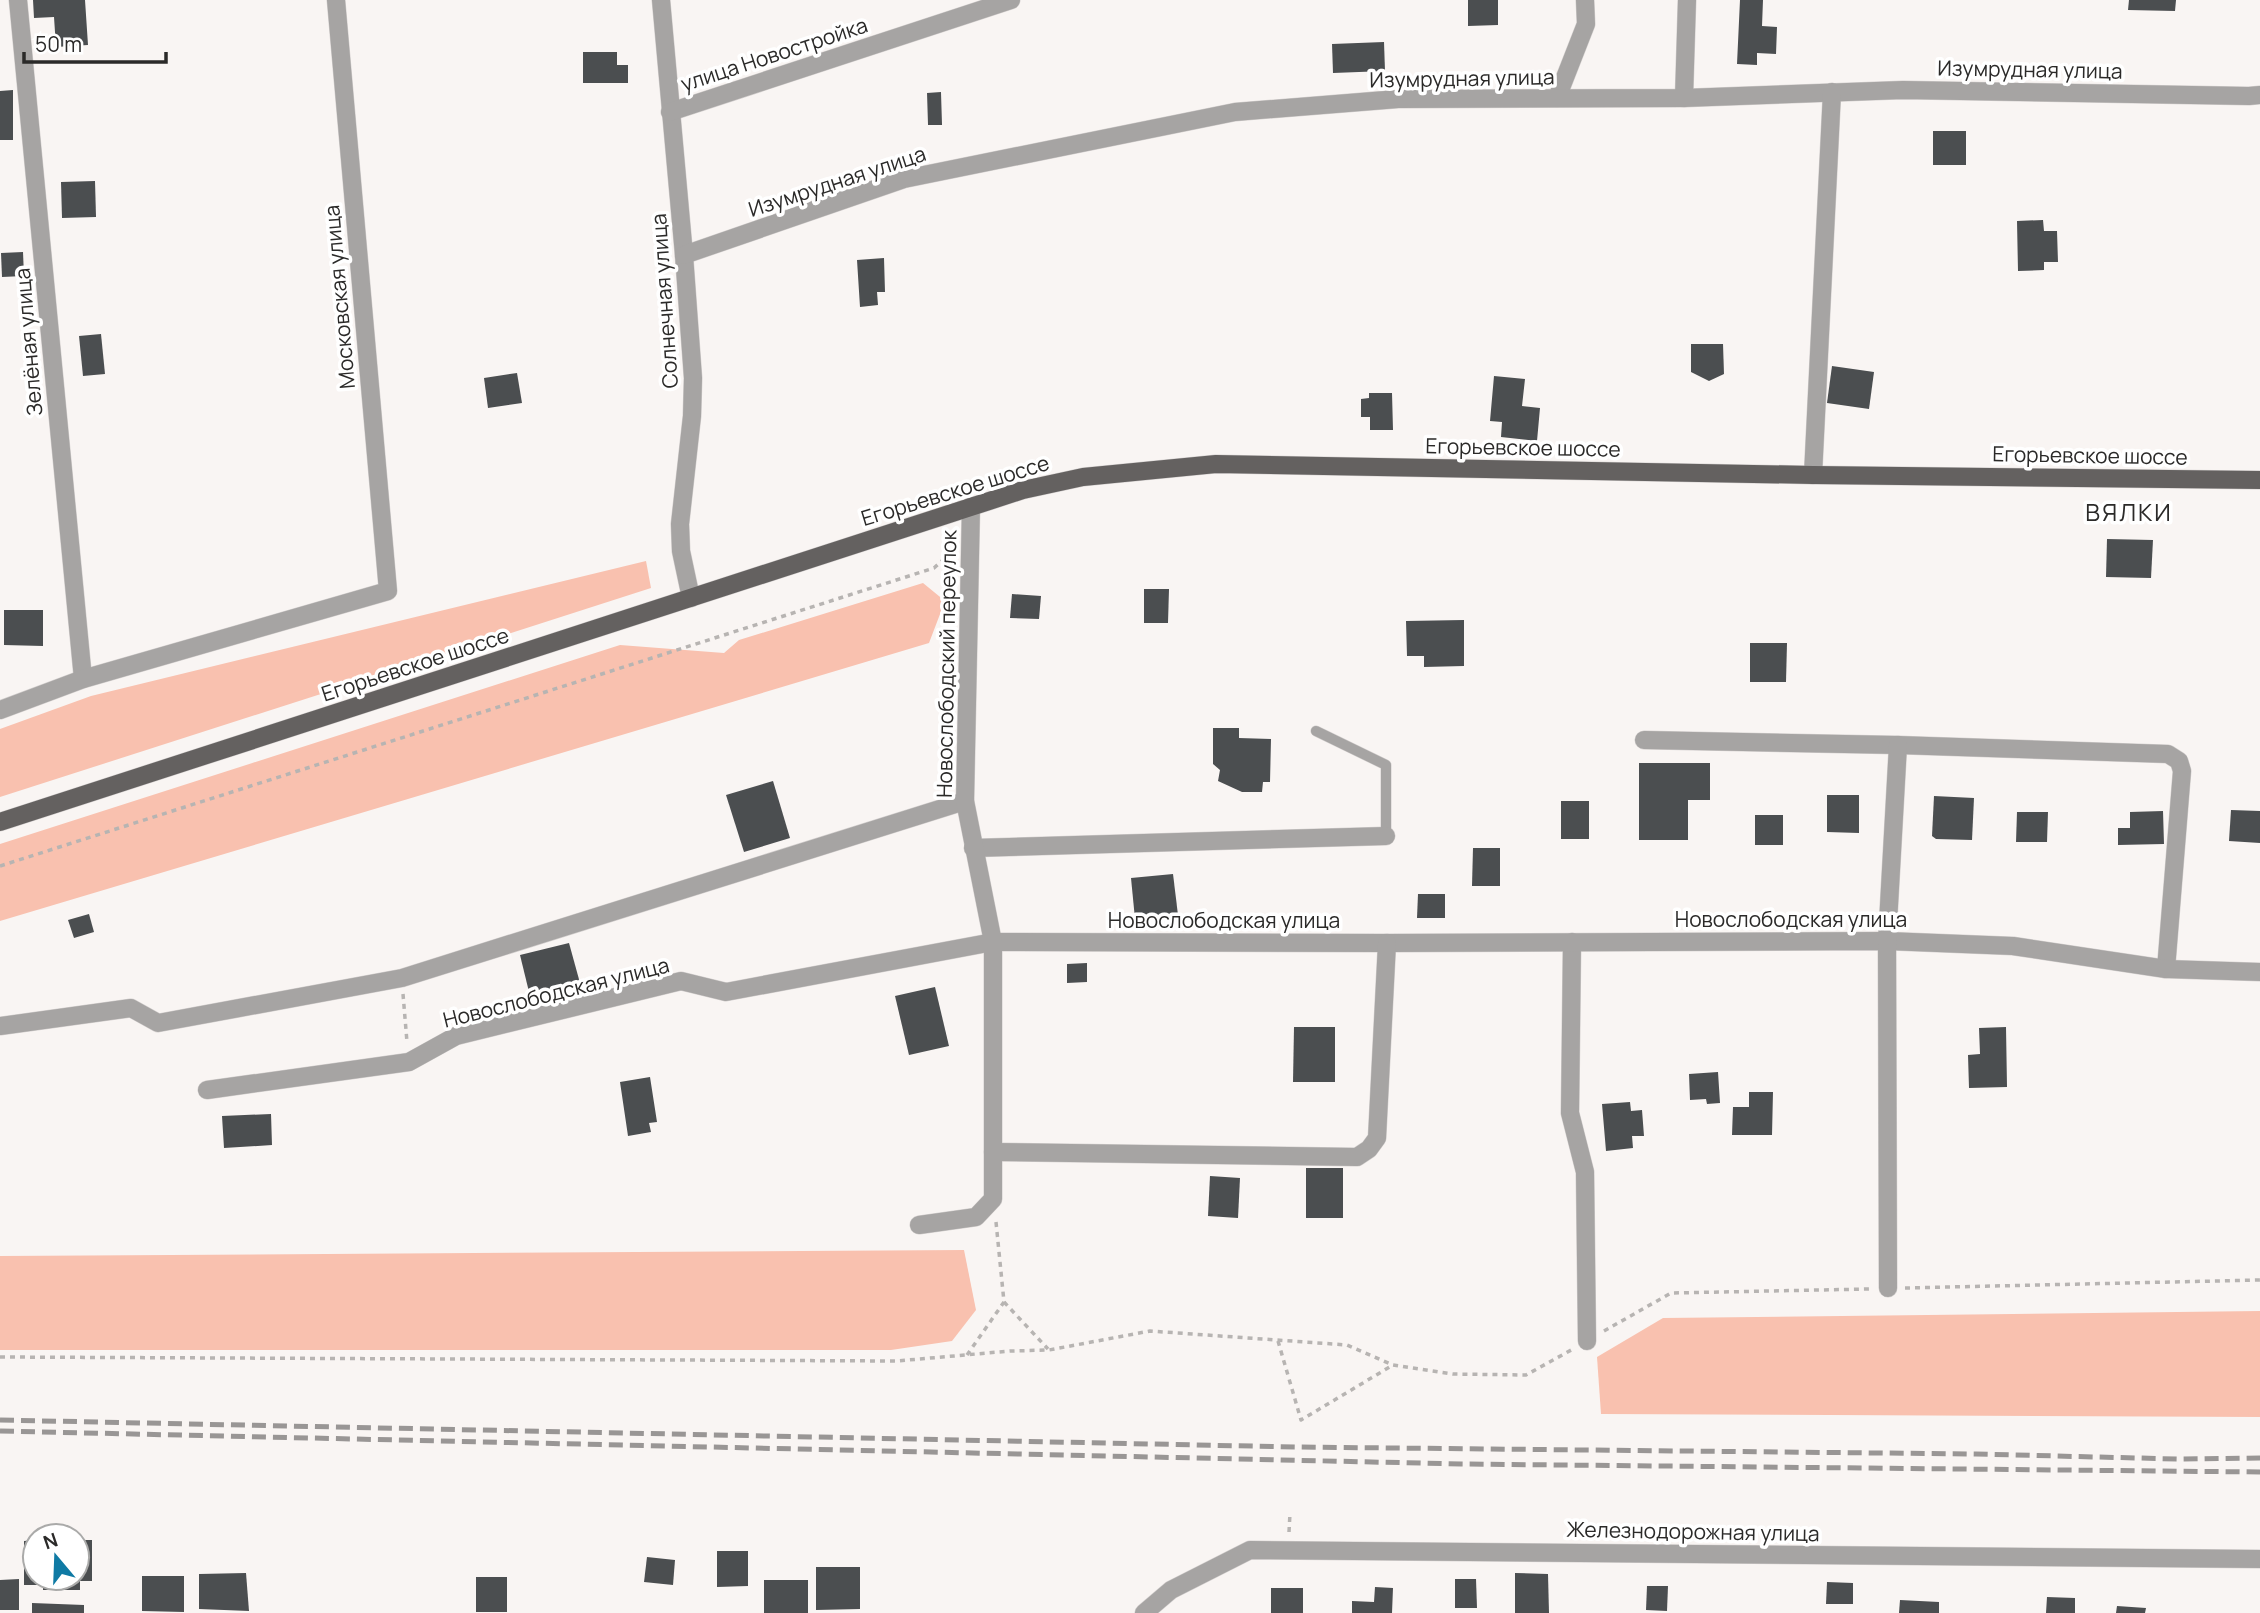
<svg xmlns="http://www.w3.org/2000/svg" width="2260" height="1613" font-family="Manrope,sans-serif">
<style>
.green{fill:#f9c1af}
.building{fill:#4b4e50}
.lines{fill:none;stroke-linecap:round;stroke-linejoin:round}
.lane-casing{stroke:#d4d0cf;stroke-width:11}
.street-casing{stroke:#d4d0cf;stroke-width:19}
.primary-casing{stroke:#d4d0cf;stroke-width:19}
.path{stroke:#b7b4b2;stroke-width:3.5;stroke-dasharray:5 5;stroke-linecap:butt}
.lane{stroke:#a6a4a3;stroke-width:10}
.street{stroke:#a6a4a3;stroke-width:18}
.primary{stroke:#646160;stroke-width:18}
.rail{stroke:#999695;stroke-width:5;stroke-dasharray:14 7;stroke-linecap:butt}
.labels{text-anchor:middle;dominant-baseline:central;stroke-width:7;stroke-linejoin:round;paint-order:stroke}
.street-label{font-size:21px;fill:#2b2a29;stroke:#fff}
.quarter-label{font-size:24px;letter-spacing:2px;fill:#2b2a29;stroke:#fff}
</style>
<rect width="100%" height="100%" fill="#f9f5f3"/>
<g class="green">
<path d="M646,561L651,588L0,797V729L91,696Z"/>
<path d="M923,583L945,601L929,643L0,921V844L620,645L724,653L739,640Z"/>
<path d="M964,1250L976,1310L952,1341L891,1350H0V1256Z"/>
<path d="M2260,1311V1417L1601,1414L1597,1357L1663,1318Z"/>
</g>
<g class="building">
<path d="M33,0H85L88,45L56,47L54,17L34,18Z"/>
<path d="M1468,0H1498V25L1468,26Z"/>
<path d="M1740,0H1763L1762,26L1777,27L1776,54L1757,53V65L1737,64Z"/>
<path d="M2129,0H2176L2175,11L2128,10Z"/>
<path d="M1384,42L1385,71L1333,73L1332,44Z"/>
<path d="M583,52H617V65H628V83H583Z"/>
<path d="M13,90V140H0V91Z"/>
<path d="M941,92L942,125H928L927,93Z"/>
<rect x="1933" y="131" width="33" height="34"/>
<path d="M95,181L96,217L62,218L61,182Z"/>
<path d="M2043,220L2044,231H2057L2058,262H2044V270L2018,271L2017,221Z"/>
<path d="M23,252L24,276L2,277L1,253Z"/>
<path d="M884,258L885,292H877L878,305L860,307L857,260Z"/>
<path d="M101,334L105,374L83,376L79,336Z"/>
<path d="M1691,344H1723L1724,374L1709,381L1691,372Z"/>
<path d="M1832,366L1874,372L1869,409L1827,403Z"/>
<path d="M517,373L522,403L488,408L484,378Z"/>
<path d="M1494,376L1525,379L1522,406L1540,408L1537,441L1501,437L1502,422L1490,421Z"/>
<path d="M1369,393H1392L1393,430H1370V417H1361V399L1369,398Z"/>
<path d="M2107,539L2153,540L2151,578L2106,577Z"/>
<path d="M1144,589H1169L1168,623H1144Z"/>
<path d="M1012,594L1041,596L1039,619L1010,618Z"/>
<path d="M4,610H43V646L4,645Z"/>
<path d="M1464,620V666L1424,667V656H1407L1406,621Z"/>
<path d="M1750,643H1787L1786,682H1750Z"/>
<path d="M1213,728H1239V738L1271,739L1270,782H1263L1262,792H1242L1218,781L1220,770L1213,764Z"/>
<path d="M1639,763H1710V800H1688V840H1639Z"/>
<path d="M773,781L790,838L744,852L726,795Z"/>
<path d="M1827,795H1859V833L1827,832Z"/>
<path d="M1934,796L1974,798L1972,840L1936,839L1932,836Z"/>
<rect x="1561" y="801" width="28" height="38"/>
<path d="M2231,810L2260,811V843L2229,841Z"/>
<path d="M2163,811L2164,844L2118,845V828H2130V812Z"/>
<path d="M2017,812H2048L2047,842H2016Z"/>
<rect x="1755" y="815" width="28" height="30"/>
<path d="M1473,848H1500V886H1472Z"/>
<path d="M1173,874L1178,915L1135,919L1131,878Z"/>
<path d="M1418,894H1445V918H1417Z"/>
<path d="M89,914L94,932L74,938L68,920Z"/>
<path d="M569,943L580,983L530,996L520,955Z"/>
<path d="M1087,963V982L1067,983V964Z"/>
<path d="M935,987L949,1046L909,1055L895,996Z"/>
<path d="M1294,1027H1335V1082H1293Z"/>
<path d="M2006,1027L2007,1087L1969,1088L1968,1055L1980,1054L1979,1028Z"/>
<path d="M1718,1072L1720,1103L1707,1104L1706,1099L1690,1100L1689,1074Z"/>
<path d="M650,1077L657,1122L649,1123L651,1132L628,1136L620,1082Z"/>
<path d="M1749,1092H1773L1772,1135H1732L1733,1107H1749Z"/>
<path d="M1630,1102L1631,1111L1642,1110L1644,1136H1632L1633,1148L1606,1151L1602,1104Z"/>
<path d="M271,1114L272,1145L224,1148L222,1116Z"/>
<rect x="1306" y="1168" width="37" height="50"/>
<path d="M1210,1176L1240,1178L1238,1218L1208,1216Z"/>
<path d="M35,1540V1578H77V1540H92V1581H80V1590H43V1585H24V1541Z"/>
<path d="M717,1551H748V1586L717,1587Z"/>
<path d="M647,1557L675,1560L673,1585L644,1582Z"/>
<path d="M816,1567H860V1609L816,1610Z"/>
<path d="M246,1573L249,1611L199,1609V1574Z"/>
<path d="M1515,1573L1548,1574L1549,1613H1515Z"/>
<path d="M142,1576H184V1612L142,1611Z"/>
<rect x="476" y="1577" width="31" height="35"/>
<path d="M19,1579V1610H0V1580Z"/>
<path d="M1455,1579H1476L1477,1608H1455Z"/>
<rect x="764" y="1580" width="44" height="33"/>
<path d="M1827,1582L1853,1583V1604H1826Z"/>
<path d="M1647,1586H1668L1667,1611L1646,1610Z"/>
<path d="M1375,1587L1393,1588L1392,1613H1352V1601L1374,1602Z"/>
<rect x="1271" y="1588" width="32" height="25"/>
<path d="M2047,1597L2075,1598V1613H2046Z"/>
<path d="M1900,1600L1939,1602V1613H1899Z"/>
<path d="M32,1603L84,1605V1613H32Z"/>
<path d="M2117,1606L2146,1608L2145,1613H2116Z"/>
</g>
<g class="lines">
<defs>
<path id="lane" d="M1316,731L1386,765V836"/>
<g id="street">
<path d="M18,0L83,679"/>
<path d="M661,0L684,255L693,378L692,416L680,524L681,551L691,598"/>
<path d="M1557,98L1586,24L1585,0"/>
<path d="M1684,98L1687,0"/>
<path d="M670,112L1011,0"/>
<path d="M684,255L904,179L1235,112L1398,99L1684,98L1903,90L2249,96L2260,95"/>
<path d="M1813,475L1832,92"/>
<path d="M0,710L83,679L388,591L336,0"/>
<path d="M1644,740L1898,745L2168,754L2179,761L2182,771L2166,969"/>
<path d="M973,848L1386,836"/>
<path d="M1572,942L1570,1113L1585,1172L1587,1341"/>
<path d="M0,1026L131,1008L158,1023L402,978L965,801"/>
<path d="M207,1090L409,1062L456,1036L681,981L726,992L993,942L1387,943L1887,941L2013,946L2166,969L2260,972"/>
<path d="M993,1152L1357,1157L1369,1149L1377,1138L1387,943"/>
<path d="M919,1225L976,1217L993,1199V942L965,801L971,506"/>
<path d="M1888,1288L1887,941L1898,745"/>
<path d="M1144,1613L1171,1590L1250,1550L2260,1559"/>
</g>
<path id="primary" d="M0,822L1023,490L1083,477L1216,464L1813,475L2260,480"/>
</defs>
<use href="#lane" class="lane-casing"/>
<use href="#street" class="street-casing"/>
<use href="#primary" class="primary-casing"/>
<g class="path">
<path d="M0,866L934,568L953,551"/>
<path d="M403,994L407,1042"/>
<path d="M1905,1288L2260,1280"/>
<path d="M1004,1302L1048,1349"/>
<path d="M1604,1331L1671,1293L1869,1289"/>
<path d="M1278,1341L1301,1420L1393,1365"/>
<path d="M967,1355L1004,1302L996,1222"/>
<path d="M0,1357L897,1361L1010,1351L1049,1350L1150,1331L1347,1345L1393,1365L1453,1374L1526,1375L1573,1349"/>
<path d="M1289,1532L1290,1513"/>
</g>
<use href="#lane" class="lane"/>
<use href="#street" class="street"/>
<use href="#primary" class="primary"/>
<g class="rail">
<path d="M0,1420L1295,1447L1976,1454L2177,1459L2260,1458"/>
<path d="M0,1431L1461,1464L2260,1472"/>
</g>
</g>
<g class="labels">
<g class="street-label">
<text transform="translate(774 54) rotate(-18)">улица Новостройка</text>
<text transform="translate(2030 69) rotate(1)">Изумрудная улица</text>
<text transform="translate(1462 78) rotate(-1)">Изумрудная улица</text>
<text transform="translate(837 181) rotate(-18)">Изумрудная улица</text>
<text transform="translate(339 297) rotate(-95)">Московская улица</text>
<text transform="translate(664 301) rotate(-94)">Солнечная улица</text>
<text transform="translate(28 342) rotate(-95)">Зелёная улица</text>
<text transform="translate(1523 447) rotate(1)">Егорьевское шоссе</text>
<text transform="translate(2090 455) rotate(1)">Егорьевское шоссе</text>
<text transform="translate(955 490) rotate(-17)">Егорьевское шоссе</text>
<text transform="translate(415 664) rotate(-18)">Егорьевское шоссе</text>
<text transform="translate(946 664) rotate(-89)">Новослободский переулок</text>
<text x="1791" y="919">Новослободская улица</text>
<text x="1224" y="920">Новослободская улица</text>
<text transform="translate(556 992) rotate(-14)">Новослободская улица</text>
<text transform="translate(1693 1531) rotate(1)">Железнодорожная улица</text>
</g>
<g class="quarter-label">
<text x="2129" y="511">ВЯЛКИ</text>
</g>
</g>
<g transform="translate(56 1557) rotate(341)"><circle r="33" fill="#ffffff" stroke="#aaaaa9" stroke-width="2"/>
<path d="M0-5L12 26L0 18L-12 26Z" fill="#0f7aa4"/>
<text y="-10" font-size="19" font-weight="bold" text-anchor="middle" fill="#2b2a29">N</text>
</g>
<path d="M24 52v10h142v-10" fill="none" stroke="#2b2a29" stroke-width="3.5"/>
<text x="35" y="52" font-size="21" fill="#2b2a29" stroke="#ffffff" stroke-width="5" paint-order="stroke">50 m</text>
</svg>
